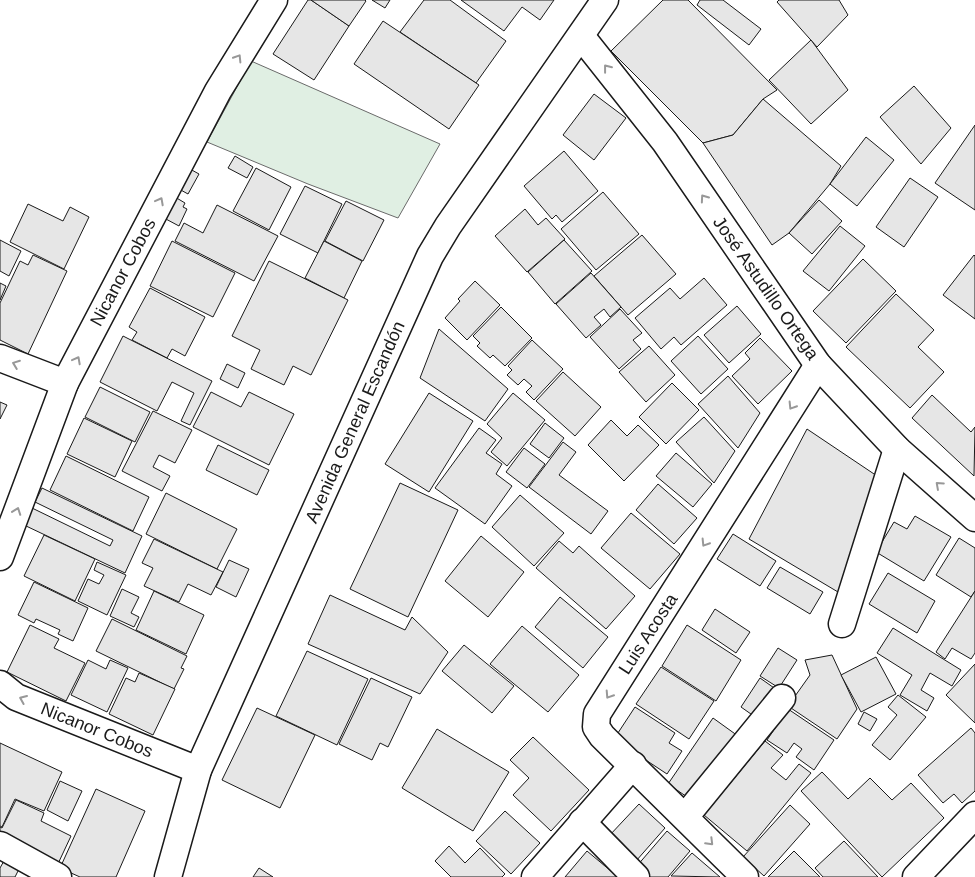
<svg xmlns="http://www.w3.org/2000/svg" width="975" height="877" font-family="Helvetica,sans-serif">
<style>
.green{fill:#e0efe3;stroke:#6a6a6a}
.building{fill:#e6e6e6;stroke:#1a1a1a}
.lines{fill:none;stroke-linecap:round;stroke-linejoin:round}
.minor-casing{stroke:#1a1a1a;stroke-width:29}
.minor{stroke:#fff;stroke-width:26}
.oneway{stroke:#989898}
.labels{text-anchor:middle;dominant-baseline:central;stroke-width:4;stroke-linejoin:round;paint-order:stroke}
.street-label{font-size:18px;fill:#1a1a1a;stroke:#fff}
</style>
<rect width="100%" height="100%" fill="#fff"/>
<path class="green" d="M251,61L440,144L398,218L308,184L207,142Z"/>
<g class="building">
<path d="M308,0H311L349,26L314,80L273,54Z"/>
<path d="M311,0H365L366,1L349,26Z"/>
<path d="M372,0H390L385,8Z"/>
<path d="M424,0H450L506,41L476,83L400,32Z"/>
<path d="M461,0H554L540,20L522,7L504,31Z"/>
<path d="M663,0H688L777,90L763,99L733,135L703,143L611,51Z"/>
<path d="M700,0H723L761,29L749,45L697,5Z"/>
<path d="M779,0H839L848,15L817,47L777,2Z"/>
<path d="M383,21L479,85L449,129L354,64Z"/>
<path d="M811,40L848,90L811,124L769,80Z"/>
<path d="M914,86L951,128L921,164L880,117Z"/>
<path d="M594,94L626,118L594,160L563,135Z"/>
<path d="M763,99L841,166L830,184L789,233L772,245L703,143L733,135Z"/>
<path d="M975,125V210L935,183Z"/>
<path d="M866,137L894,160L857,206L830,184Z"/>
<path d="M564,151L598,191L562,222L556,215L552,219L524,186Z"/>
<path d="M235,156L253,167L247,178L228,168Z"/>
<path d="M256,168L291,187L269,230L233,211Z"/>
<path d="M190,169L199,174L188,194L179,189Z"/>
<path d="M910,178L938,197L904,247L876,227Z"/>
<path d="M305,186L342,204L318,253L280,234Z"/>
<path d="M603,192L639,234L596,270L561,229Z"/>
<path d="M175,197L185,203L183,207L187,209L179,226L164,218Z"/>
<path d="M819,200L842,221L812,254L789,233Z"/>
<path d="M346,201L384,220L363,261L325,241Z"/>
<path d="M28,204L63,221L70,207L89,217L64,269L10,242Z"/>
<path d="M217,205L278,236L254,281L175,241L184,223L203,233Z"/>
<path d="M525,209L538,225L546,218L565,239L527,272L495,236Z"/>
<path d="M840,226L865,246L829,291L803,271Z"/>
<path d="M642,235L676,274L628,315L594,276Z"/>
<path d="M0,240L21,251L9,276L0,271Z"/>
<path d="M564,240L592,271L555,304L528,272Z"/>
<path d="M172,241L235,273L213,317L150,286Z"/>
<path d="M324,241L362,261L344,298L305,278Z"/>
<path d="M33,255L67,271L28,354L0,340V303L20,261L28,265Z"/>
<path d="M974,255L975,256V319L943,295Z"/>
<path d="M863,259L896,291L846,343L813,311Z"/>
<path d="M269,261L348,300L311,375L293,366L284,385L251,369L260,350L232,336Z"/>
<path d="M591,273L621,307L610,317L604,309L594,317L601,325L586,338L556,304Z"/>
<path d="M704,278L727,305L681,345L674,337L661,349L635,318L670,288L680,299Z"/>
<path d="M475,281L500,305L467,340L445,318L460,301L458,299Z"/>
<path d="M0,283L6,286L0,300Z"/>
<path d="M150,288L205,317L185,356L172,349L167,358L132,340L137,332L129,327Z"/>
<path d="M896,294L934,330L918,347L944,372L910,408L846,347Z"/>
<path d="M737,306L761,334L729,363L704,335Z"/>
<path d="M501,307L532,338L505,366L493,355L490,358L477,346L480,343L473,336Z"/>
<path d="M620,309L642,333L633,340L641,349L619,369L590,337Z"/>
<path d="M439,329L508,389L485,421L420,378Z"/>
<path d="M123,336L212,381L190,425L181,421L194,393L172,382L157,411L100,382Z"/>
<path d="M698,336L728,369L701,394L671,361Z"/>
<path d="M760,338L792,371L758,404L732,376L750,359L745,353Z"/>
<path d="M532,340L563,369L534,400L526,392L532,386L524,379L518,385L507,375L512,370L508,366Z"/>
<path d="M649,346L675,375L646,402L619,372Z"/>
<path d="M227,364L245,373L238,388L220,379Z"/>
<path d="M563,372L601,407L575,436L536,401Z"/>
<path d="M728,376L760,413L738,448L698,404Z"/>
<path d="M672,383L699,410L666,444L639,417Z"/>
<path d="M100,387L150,412L135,442L85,417Z"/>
<path d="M211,392L241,407L249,392L294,414L269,465L193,427Z"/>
<path d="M429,393L473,421L429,492L385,464Z"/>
<path d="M513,393L545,420L507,466L491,452L502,438L487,424Z"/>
<path d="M932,395L971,432L975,427L974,476L912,418Z"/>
<path d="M0,402L7,405L0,419Z"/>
<path d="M153,411L192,430L175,463L159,455L153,467L170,476L162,491L122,471Z"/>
<path d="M704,417L735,451L714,483L676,442Z"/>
<path d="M84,418L132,441L115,477L67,454Z"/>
<path d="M611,420L627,436L638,425L659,445L624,481L588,445Z"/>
<path d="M545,423L564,438L549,458L530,444Z"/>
<path d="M479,428L496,440L486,453L502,464L496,474L512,486L485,524L435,488Z"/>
<path d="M807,429L883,480L838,592L749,539Z"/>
<path d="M563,442L576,452L559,475L608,511L591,534L529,487Z"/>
<path d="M218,445L269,470L257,495L206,470Z"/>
<path d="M524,448L545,464L527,488L506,472Z"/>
<path d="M676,453L712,484L693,507L656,476Z"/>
<path d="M66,456L149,497L133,531L50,490Z"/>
<path d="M400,483L458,510L408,617L350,589Z"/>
<path d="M658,484L697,518L674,544L636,510Z"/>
<path d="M42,488L142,536L125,573L24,525L32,508L110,546L113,540L35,502Z"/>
<path d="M166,493L237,529L217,569L146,534Z"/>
<path d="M520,495L564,533L534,566L492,527Z"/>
<path d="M631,513L680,554L650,589L601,548Z"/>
<path d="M915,516L951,537L924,581L876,552L894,522L907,529Z"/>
<path d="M733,534L776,561L760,586L717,559Z"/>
<path d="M44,535L95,559L75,601L24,576Z"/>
<path d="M481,536L524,572L488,617L445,581Z"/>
<path d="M959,538L975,548V591L971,597L936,575Z"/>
<path d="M154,539L223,572L211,595L188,584L179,602L144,586L153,568L142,563Z"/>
<path d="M559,541L573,553L579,546L635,596L606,629L536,568Z"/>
<path d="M229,560L249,569L236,597L216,587Z"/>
<path d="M97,562L126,575L107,615L78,601L88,579L99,584L104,575L94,570Z"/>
<path d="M780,567L823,592L810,614L767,588Z"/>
<path d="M888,573L935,601L917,633L869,604Z"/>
<path d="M34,582L88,608L73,641L58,634L60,630L36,619L34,623L18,615Z"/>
<path d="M122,589L139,597L131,613L139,617L134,627L110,616Z"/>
<path d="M154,591L204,615L186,654L136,630Z"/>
<path d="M975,591V653L971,659L952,648L945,659L936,652Z"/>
<path d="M330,595L405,630L412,617L448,652L420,694L308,644Z"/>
<path d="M560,597L608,637L583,668L535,627Z"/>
<path d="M715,609L750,632L736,653L702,630Z"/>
<path d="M112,619L187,656L181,668L184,669L174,689L96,651Z"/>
<path d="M30,625L59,639L54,648L85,663L66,701L7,672Z"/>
<path d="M687,625L741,660L716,701L662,666Z"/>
<path d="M522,626L579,675L548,712L490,664Z"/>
<path d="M893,628L961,670L952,686L930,673L921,690L934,698L927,711L900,695L912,675L877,653Z"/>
<path d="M464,645L514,686L492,713L442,671Z"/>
<path d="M778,648L797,660L779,688L760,676Z"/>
<path d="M307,651L368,679L337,745L276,716Z"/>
<path d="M832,655L857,709L837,739L788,706L810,675L805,660Z"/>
<path d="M876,657L896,694L861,712L841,675Z"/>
<path d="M88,660L106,669L110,660L128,668L107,712L71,695Z"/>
<path d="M975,664V723L946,695Z"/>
<path d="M661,667L714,701L689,739L636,704Z"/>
<path d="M139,673L175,689L153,735L109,714L126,678L135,682Z"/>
<path d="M371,678L412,697L388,747L380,743L372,760L339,744Z"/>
<path d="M760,678L777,690L758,719L741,707Z"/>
<path d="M898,695L926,717L890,760L872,745L897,715L888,707Z"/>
<path d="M635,707L675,733L669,743L682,751L667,774L614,739Z"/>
<path d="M257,708L315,735L280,808L222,780Z"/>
<path d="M788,709L834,740L814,770L796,757L802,749L794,743L787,753L767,740Z"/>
<path d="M864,712L877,719L870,731L858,724Z"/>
<path d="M713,718L738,736L693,801L668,784Z"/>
<path d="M971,728L975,733V791L962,803L954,794L943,803L918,775Z"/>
<path d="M437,729L509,772L473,831L402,788Z"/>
<path d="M533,737L589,790L551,831L513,795L529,778L510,760Z"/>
<path d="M765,741L783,755L771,768L786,780L799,764L811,773L747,851L704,815Z"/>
<path d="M0,743L62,772L44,811L15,799L2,827L0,826Z"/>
<path d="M822,772L848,799L870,778L892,800L911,783L944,818L882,877L801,791Z"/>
<path d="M60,781L82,791L68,821L47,810Z"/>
<path d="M96,789L145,811L116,877H80L60,868Z"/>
<path d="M16,800L44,813L41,821L71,836L56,868L0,841V827L2,828Z"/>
<path d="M639,804L665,828L636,861L609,836Z"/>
<path d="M790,805L810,824L764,876L743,857Z"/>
<path d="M505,811L540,843L511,874L476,841Z"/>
<path d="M667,831L690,851L668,877H647L636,867Z"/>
<path d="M844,841L878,877H823L815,868Z"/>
<path d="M449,846L465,863L480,848L505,874L502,877H451L435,861Z"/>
<path d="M587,851L618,877H565Z"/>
<path d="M794,851L820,877H768Z"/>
<path d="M692,853L720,877L671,876Z"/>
<path d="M5,859L20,867L15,877H0V868Z"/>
<path d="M259,868L273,877H253Z"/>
</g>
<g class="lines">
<defs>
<g id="minor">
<path d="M581,36L665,142L818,365L897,449L975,518"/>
<path d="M0,358L65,383"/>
<path d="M0,557L65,383L218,91L274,0"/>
<path d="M842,624L897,449"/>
<path d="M0,684L16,697L198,770"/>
<path d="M685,817L782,698"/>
<path d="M582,822L636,877"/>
<path d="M0,845L58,877"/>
<path d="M168,877L198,770L430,256L448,226L605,0"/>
<path d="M535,877L633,765"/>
<path d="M745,877L602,736L596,727L597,714L818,365"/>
<path d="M916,877L975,815"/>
</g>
</defs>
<use href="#minor" class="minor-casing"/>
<use href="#minor" class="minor"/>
</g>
<defs><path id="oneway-chevron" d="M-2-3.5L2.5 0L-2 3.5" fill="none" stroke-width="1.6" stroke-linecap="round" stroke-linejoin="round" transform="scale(1.25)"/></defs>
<g class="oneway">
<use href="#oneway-chevron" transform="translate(238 58) rotate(-58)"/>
<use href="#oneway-chevron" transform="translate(607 68) rotate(-128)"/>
<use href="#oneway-chevron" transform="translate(704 198) rotate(-125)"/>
<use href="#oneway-chevron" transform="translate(160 201) rotate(-62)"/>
<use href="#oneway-chevron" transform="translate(77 360) rotate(-62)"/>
<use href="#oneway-chevron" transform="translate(16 364) rotate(-159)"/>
<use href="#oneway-chevron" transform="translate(792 406) rotate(122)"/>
<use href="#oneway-chevron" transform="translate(939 485) rotate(-138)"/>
<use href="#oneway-chevron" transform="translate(17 511) rotate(-70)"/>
<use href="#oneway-chevron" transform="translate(705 543) rotate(122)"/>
<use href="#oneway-chevron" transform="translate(609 695) rotate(123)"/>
<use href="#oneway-chevron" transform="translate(23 699) rotate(-157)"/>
<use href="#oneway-chevron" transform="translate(710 842) rotate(45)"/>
</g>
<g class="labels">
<g class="street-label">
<text transform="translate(123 272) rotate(-62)">Nicanor Cobos</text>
<text transform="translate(766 288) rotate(55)">José Astudillo Ortega</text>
<text transform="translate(355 422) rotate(-66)">Avenida General Escandón</text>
<text transform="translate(648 634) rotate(-57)">Luis Acosta</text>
<text transform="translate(97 730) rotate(22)">Nicanor Cobos</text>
</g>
</g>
</svg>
